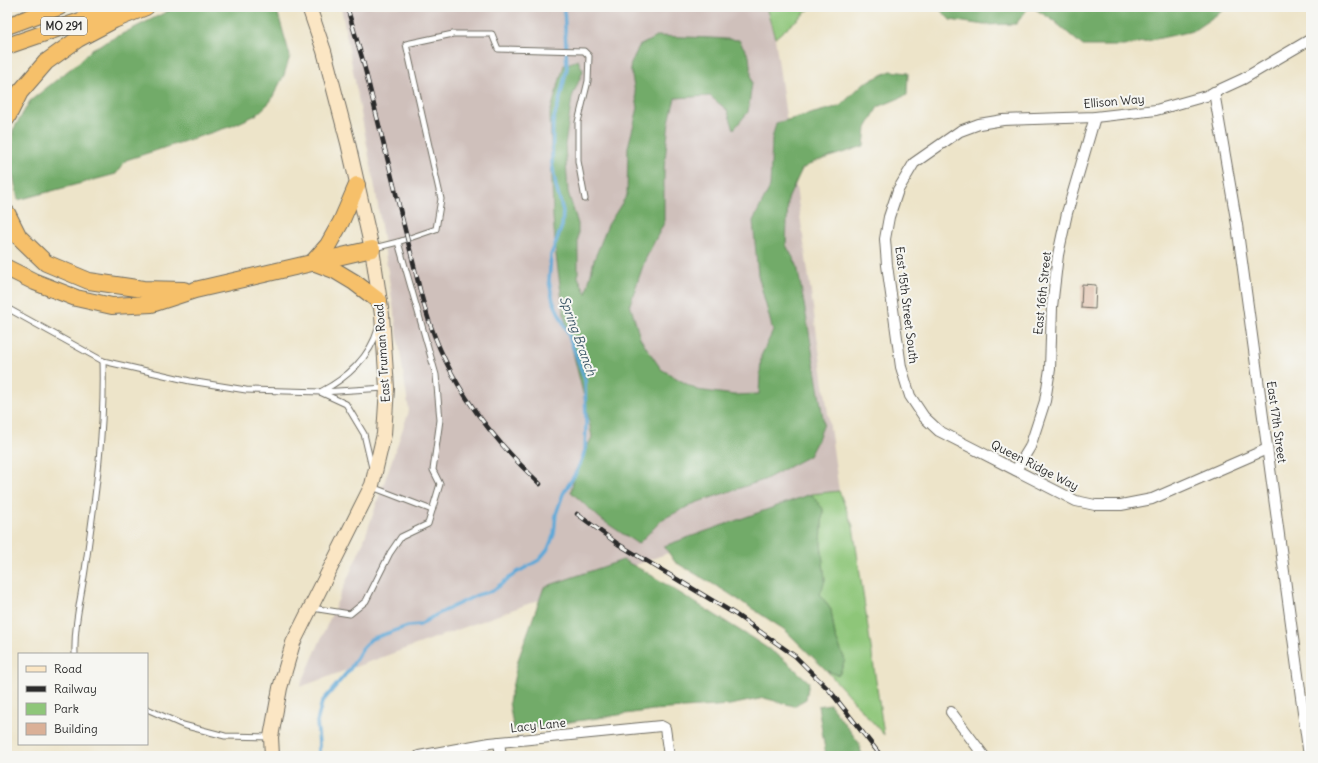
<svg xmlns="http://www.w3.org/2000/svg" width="1318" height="763" font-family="Delius,sans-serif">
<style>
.industrial{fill:#cfc0bb}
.green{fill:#8ec679;stroke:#5c7852}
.forest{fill:#72ab69;stroke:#4e6b4a}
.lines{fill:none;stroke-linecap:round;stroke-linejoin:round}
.stream{stroke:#5fa8d7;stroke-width:3.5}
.building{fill:#dab097}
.service-casing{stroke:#6f6c62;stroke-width:7}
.minor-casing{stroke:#6f6c62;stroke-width:12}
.secondary-casing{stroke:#6f6c62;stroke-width:16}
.trunk-casing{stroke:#6f6c62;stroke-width:18}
.service{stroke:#fff;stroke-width:5}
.minor{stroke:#fff;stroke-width:10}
.secondary{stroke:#fbe6c4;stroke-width:14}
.trunk{stroke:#f6c06b;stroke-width:16}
.rail-casing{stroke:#2b2b2b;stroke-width:4.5}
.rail{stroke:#f6f6f2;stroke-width:3;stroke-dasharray:9;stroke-linecap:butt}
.labels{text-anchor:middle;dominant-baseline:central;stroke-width:4;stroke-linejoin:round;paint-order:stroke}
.shield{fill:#f6f6f2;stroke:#686867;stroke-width:1}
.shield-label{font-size:11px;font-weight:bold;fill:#2b2b2b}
.street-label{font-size:12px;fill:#2b2b2b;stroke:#f6f6f2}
.water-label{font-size:13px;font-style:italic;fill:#3d5767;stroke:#f6f6f2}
</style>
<rect width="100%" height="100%" fill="#f6f6f2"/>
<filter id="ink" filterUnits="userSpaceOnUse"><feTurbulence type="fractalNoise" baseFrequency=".025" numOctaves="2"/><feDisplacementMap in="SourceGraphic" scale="8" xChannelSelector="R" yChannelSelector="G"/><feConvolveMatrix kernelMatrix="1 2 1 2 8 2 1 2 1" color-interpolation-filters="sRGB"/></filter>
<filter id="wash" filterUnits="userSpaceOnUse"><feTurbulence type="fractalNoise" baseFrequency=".012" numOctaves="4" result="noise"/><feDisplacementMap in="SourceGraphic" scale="16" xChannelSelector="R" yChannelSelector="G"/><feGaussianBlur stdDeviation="0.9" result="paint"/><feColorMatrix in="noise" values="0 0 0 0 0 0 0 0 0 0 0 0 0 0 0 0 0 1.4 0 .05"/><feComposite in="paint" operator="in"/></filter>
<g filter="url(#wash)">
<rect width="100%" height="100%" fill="#ede4c9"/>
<path class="industrial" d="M341,7H766L775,38L839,491L300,687L363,543L409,411L376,193Z"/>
<g class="green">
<path d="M766,7H812L775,38Z"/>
<path d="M839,491L853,526L884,735L827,671L839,675L845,660L835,636L831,610L820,594L825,580L821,544L823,509L811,494Z"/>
</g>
<g class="forest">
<path d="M180,7H276L290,56L284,75L270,102L256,115L232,126L126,160L116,174L18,200L11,164L13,130L30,101L79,62L92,49L170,10Z"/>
<path d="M937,7H1029L1016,24L984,25L950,20Z"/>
<path d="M1032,7H1228L1193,31L1124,46H1083L1054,21Z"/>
<path d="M658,36L712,38L739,40L749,56L752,83L748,112L734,129L727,110L710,96L675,98L669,122L664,169V223L645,260L630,304L640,338L661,369L697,390L734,395L759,394L761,356L773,331L758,275L753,221L770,187L772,139L776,123L840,106L864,83L891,71L908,73L907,95L878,107L866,128L864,146L814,162L802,169L788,199L786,245L797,265L808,326L824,424L818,439L809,456L764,480L695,503L663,519L638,544L602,520L571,492L575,472L592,437L585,401L564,315L556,255L553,217L550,113L564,65L578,60L583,71L572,97L565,145L568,192L578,224V277L586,294L594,260L608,225L627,195L628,147L638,108L630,66L639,46Z"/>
<path d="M811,494L823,509L821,544L825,580L820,594L831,610L835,636L845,660L839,675L827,671L785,630L725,591L675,562L664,546Z"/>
<path d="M623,560L646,572L752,638L782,658L809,682L806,699L794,706L764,698L730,705L653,710L570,722L514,732L509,702L518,660L544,587Z"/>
<path d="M830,704L859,743L862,756H826L818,706Z"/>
</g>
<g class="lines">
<path class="stream" d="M319,756V744L317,722L322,702L350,669L362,649L371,639L408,626L420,625L432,617L477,595L492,591L516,573L539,560L548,549L554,534L556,514L563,494L577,471L585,451L586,424L585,380L567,331L553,301L549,281L551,255L562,226L563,211L556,187L552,163L553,121L559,102L567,68L564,7"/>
</g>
<g id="blocks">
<path class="building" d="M1082,284L1096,285L1095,309L1081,308Z"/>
</g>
</g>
<g filter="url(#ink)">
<use href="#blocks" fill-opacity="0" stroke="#6f6c62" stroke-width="1"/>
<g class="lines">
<defs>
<g id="service">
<path d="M374,248L398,242L436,229L441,199L406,44L453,34H492L498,49L584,51L589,56L588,81L578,122V161L585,199"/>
<path d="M7,308L103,361L190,381L246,390L322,392L385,388"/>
<path d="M322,391C347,378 370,357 378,329"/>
<path d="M320,392L346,404L364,434L372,468"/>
<path d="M372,487L432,510"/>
<path d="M312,608L350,614L366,601L390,553L401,537L428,524L440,484L433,470L440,420L436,375L398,242"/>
<path d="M75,654C74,625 81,598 85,570C95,500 105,431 103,361"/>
<path d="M147,709L183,725L225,736L270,737"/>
</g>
<g id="minor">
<path d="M1214,92L1237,225L1309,756"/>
<path d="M1267,449L1152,499L1121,505H1095L1076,501L939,431L924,417L910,396L901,367L887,265L885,239L889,217L898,190L914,163L960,131L979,124L1003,120L1095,117L1156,110L1206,96L1243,79L1311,39"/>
<path d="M1016,470L1030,447L1045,401L1050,369L1052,307L1058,255L1067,213L1095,117"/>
<path d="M951,712L984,756"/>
<path d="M499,742L501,756"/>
<path d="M419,756L490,743L661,726L665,728L669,756"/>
</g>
<path id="secondary" d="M272,756L271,737L280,688L293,643L372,485L384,434L387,388L382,315L372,249L348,143L324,51L309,7"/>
<g id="trunk">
<path d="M7,26L59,7"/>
<path d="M7,46L121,7"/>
<path d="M7,118L20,92L46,62L78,39L114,20L146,7"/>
<path d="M357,185L341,222L328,245L313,262L334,270L354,282L379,301"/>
<path d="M7,213L19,237L46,263L89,281L143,289L184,290"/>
<path d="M7,268L35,282L76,298L112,306L152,304L195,290L372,249"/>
</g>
</defs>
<use href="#service" class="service-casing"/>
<use href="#minor" class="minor-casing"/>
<use href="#secondary" class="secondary-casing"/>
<use href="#trunk" class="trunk-casing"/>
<use href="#service" class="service"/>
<use href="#minor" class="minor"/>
<use href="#secondary" class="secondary"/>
<use href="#trunk" class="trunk"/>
<defs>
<g id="rail">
<path d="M347,7L363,61L421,294C441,372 482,429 540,484"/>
<path d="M577,514L618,544L735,614L795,656L830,691L881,756"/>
</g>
</defs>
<use href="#rail" class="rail-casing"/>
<use href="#rail" class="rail"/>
</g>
</g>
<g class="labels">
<rect class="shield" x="41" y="17" width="46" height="18" rx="3"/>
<g class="shield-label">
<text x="64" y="26">MO 291</text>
</g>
<g class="street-label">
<text transform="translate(1114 101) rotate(-5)">Ellison Way</text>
<text transform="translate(1042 293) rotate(-84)">East 16th Street</text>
<text transform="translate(907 305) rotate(83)">East 15th Street South</text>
<text transform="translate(382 353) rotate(-94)">East Truman Road</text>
<text transform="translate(1277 422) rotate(82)">East 17th Street</text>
<text transform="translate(1035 465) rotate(27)">Queen Ridge Way</text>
<text transform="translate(538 725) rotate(-6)">Lacy Lane</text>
</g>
<g class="water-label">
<text transform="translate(578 336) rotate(70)">Spring Branch</text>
</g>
</g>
<rect width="1318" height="763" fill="none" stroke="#f6f6f2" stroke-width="24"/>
<rect x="18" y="653" width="130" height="92" fill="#f6f6f2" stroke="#a5a5a2"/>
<rect x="26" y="666" width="20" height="6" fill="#fbe6c4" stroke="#a5a5a2"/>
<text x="54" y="673" font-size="12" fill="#2b2b2b">Road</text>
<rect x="26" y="686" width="20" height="6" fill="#2b2b2b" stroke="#a5a5a2"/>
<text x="54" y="693" font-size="12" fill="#2b2b2b">Railway</text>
<rect x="26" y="703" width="20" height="12" fill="#8ec679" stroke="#a5a5a2"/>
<text x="54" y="713" font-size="12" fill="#2b2b2b">Park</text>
<rect x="26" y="723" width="20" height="12" fill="#dab097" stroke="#a5a5a2"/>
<text x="54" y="733" font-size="12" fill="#2b2b2b">Building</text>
</svg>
